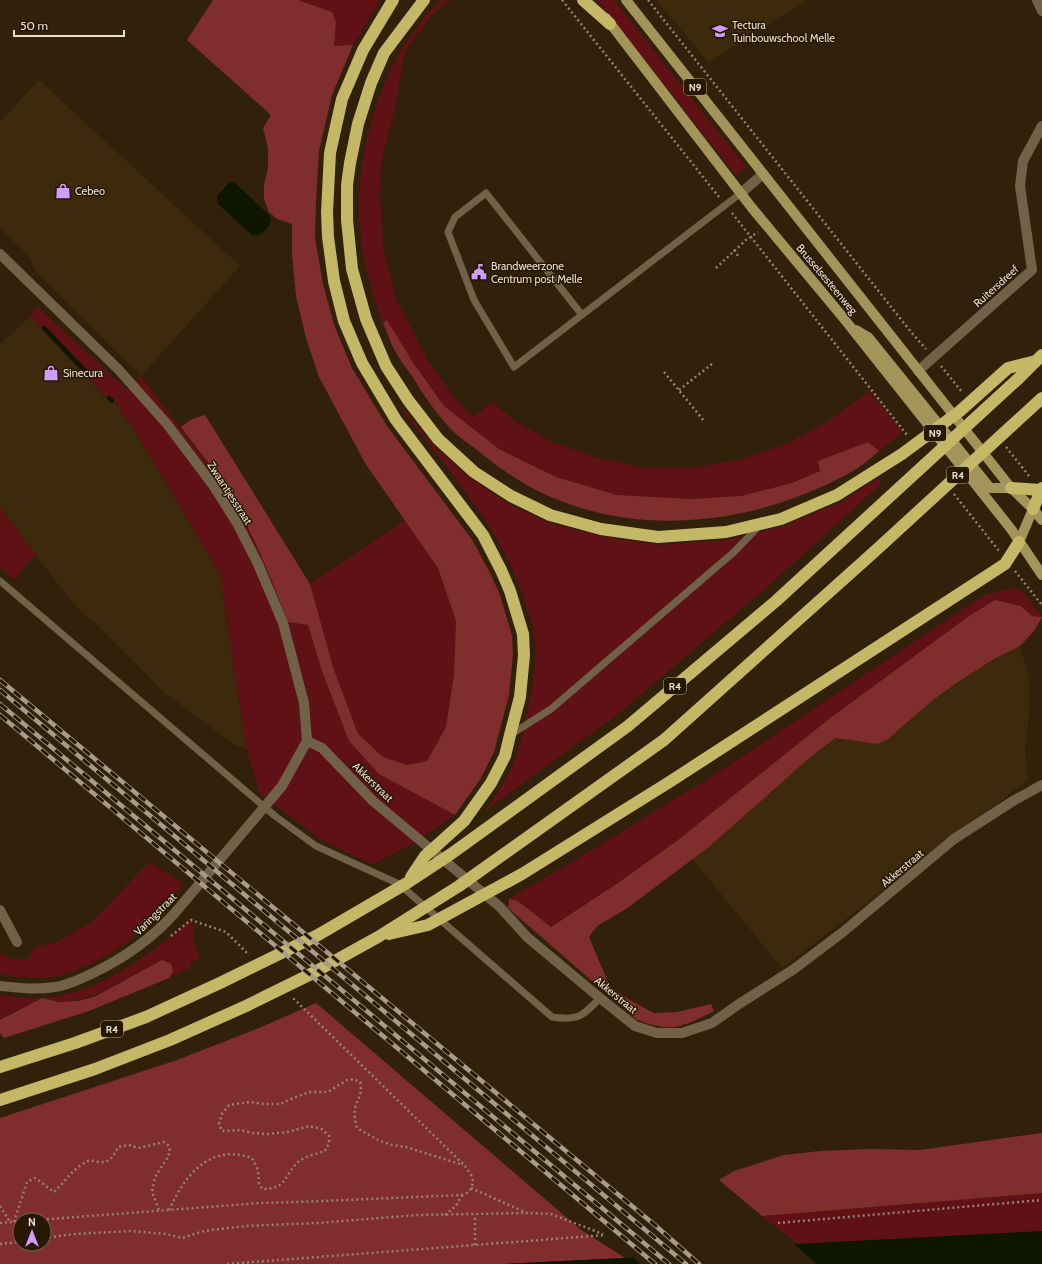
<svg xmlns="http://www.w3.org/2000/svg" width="1042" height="1264" font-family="Cabin,sans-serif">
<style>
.built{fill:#3d290b}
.green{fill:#601115}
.forest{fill:#802d2d;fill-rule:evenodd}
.water{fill:#0e1600}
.pier{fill:#31210b}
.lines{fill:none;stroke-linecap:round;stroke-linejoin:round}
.stream{stroke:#0e1600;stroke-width:4.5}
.path{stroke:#918473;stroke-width:2.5;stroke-dasharray:2 3;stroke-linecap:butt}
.service{stroke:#726149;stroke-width:7}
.minor{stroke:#726149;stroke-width:10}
.primary{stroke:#a3955a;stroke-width:10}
.motorway{stroke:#c4b766;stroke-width:12}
.rail-casing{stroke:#a79b8b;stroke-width:4.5}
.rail{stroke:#271803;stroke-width:3;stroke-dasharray:9;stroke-linecap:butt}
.labels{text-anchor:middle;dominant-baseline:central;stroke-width:3;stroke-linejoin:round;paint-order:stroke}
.shield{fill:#271803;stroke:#aea393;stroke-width:1}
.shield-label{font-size:10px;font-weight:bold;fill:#e8ded1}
.poi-label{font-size:11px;fill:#e8ded1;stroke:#271803;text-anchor:start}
.street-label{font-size:11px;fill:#e8ded1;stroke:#271803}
</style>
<rect width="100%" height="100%" fill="#31210b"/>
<g class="built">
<path d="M656,0H808L708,62Z"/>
<path d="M39,80L240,266L141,376L35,271L29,256L0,228V122Z"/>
<path d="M30,317L110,402L113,400L115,403L135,431L220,574L246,748L235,745L165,693L100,627L80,611L36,556L0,507V344Z"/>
<path d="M1020,646L1029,678L1030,703L1025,750L1028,780L782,968L692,859L709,847L806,761L835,738L878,744L888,739L933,700L958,682L994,659Z"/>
</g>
<g class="green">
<path d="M298,0H380L353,45L334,46L336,22L332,12Z"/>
<path d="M441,0H450L432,15L408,47L403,60L396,104L381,163L380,195L383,248L395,296L427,359L454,397L473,417L492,402L516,422L551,441L594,457L643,468H693L747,458L790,442L832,419L869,391L903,432L879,451L867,442L818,461L820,471L792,483L741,496L690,499L617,495L556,477L499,449L444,406L414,364L387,320L383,323C370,288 360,251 359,213C358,139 386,51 441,0Z"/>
<path d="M597,0H614L746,167L736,175Z"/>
<path d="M37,306L126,389L141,376L221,481L244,520L264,561L288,622L308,625L322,671L349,741L427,800L455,815L410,845L375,863L371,864L323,841L260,794L246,748L220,574L135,431L115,403L113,401L111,402L30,317Z"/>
<path d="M401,405L433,445L470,478L507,503L547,522L599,536L658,545L727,540L784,526L841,502L880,477V485L765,589L618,714L485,811C496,795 508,778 515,759C520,746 523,732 526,718C533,691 537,662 534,634C533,624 529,614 526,605C504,532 451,473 405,414Z"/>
<path d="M0,507L36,556L32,558L14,580L0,567Z"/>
<path d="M405,520L438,568L456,621L454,674L446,727L427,761L407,765L383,757L358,734L333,667L310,584Z"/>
<path d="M1014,588L1023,592L1042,617L1032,616L1021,606L995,600L829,719L678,840L618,883L551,927L518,901L509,899L615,836L725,768L984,595Z"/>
<path d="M149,862L184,884C167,903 151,924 131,939C112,954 81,971 58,976C46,978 35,978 24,977C16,977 7,976 0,973V954L12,959H28L35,947L55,943L92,922Z"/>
<path d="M191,920L194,929V943L200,959L189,964L190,968L169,978L173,971L162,960C148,967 135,975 121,982C93,997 74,1007 42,998C28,1006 12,1011 0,1020V995C14,997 29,1000 42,998C102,993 146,956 191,920Z"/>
<path d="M1042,1193V1231L798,1244L762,1216Z"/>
</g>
<g class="forest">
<path d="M213,0H298L332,12L336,22L334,46L353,45L332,95L319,151L316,200L315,238L323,284L334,325L352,368L387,426L473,541L491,575L500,595L512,636L513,655L509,695L494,752L481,778L455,815L379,774L349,741L322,671L308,625L288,622C269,573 250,524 221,481C209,462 194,445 181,427L192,419L205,415L310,584L333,667L358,734L383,757L407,765L427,761L446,727L454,674L456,621L438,568L365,463L319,377L306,338L296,296L292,255V224L277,219L269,212L264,199V185L268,168V148L263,128L271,115L187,40Z"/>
<path d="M387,320L414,364L444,406L499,449L556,477L617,495L690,499L741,496L792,483L820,471L818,461L868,442L879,451C871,458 862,466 853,471C762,522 648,539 551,497C524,486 499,468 477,450C468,443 457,436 449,427C435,412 423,394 412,376C406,368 400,360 395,351C390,342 387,332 383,323Z"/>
<path d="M995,600L1021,606L1032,616L1042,617L1034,631L1020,646L994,659L958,682L933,700L888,739L878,744L835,738L806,761L709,847L626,909L597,926L589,937L610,987L633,1002L654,1013L677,1012L711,1004L714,1011C704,1016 683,1027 673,1027C660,1028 649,1024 637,1020L508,908L509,899L518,901L551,927L618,883L678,840L829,719L969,616Z"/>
<path d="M162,960L171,964L173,971L169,978L89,1011L4,1038L0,1033V1020L42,998L59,1002L78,1001L94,997Z"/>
<path d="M316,1003L580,1229L625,1258L503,1264H0V1118L177,1060L259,1028ZM20,1220H44V1244H20Z"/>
<path d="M1042,1133V1193L762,1216L719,1180L734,1171L784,1155L820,1151L869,1149L920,1150Z"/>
</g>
<g class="water">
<path d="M230,182H234L236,184L267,213L271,219C270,228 261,237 252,235L218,204L217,196Z"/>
<path d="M1042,1231V1264H503L625,1258L798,1244Z"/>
</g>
<path class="pier" d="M793,1243L817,1264H640L630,1255Z"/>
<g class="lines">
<g class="stream">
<path d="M44,328L87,373"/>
<path d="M109,398L112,401"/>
</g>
<g class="path">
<path d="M562,0L719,197"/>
<path d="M648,0L911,332L926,349"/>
<path d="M732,213L907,435"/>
<path d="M734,250L738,256"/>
<path d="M716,268L746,240L758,232"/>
<path d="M941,366L962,392"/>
<path d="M664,372L704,421"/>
<path d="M679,390L712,364"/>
<path d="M1006,447L1029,476"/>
<path d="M954,494L999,551"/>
<path d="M1015,571L1042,605"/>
<path d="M171,936L191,920L226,932L249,955"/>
<path d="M471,1188L527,1213L551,1214L603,1234"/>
<path d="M0,1206L10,1222"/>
<path d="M169,1210C185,1175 210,1143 252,1158L258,1170L259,1183L262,1189C288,1189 283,1176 298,1162C305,1156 317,1154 325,1151L329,1143V1136L322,1129L309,1126L288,1132L268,1134L252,1133L240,1130L222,1131L219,1124L222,1114L229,1105L250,1102L264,1104H281L293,1098L310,1092H328L347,1080L354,1079L360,1082C363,1095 358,1097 355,1108C354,1114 355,1121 357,1128L378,1140L392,1145L406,1147L463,1165"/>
<path d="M445,1215L456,1206L462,1195"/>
<path d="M37,1220L260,1203L298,1202L462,1195C469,1194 475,1185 472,1177C471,1174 467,1170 465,1166L293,998"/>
<path d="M14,1222L27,1182L35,1178L54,1192C68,1179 71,1169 90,1160C106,1165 111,1162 118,1147L129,1145L138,1148L164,1142L168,1145L170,1151L168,1157L155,1177L152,1192L159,1210"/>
<path d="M0,1223L20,1221"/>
<path d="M778,1223L1042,1200"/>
<path d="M44,1238L74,1234L131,1231L166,1234L182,1238L204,1231L245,1226L318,1223L418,1215L527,1213"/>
<path d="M0,1244L20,1242"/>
<path d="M475,1245V1215"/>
<path d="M227,1264L605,1235"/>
</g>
<g class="service">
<path d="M582,315L486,193L455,217L448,232L474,300L514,367L741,193"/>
<path d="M0,581L275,816L316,846L399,884L552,1017C578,1021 583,1016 600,998"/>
<path d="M510,735L551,709L734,552L760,525"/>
</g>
<g class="minor">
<path d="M1037,0L1042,11"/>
<path d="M741,193L763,174"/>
<path d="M0,254L118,369L167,424L213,485L237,523L258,564L283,623L304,703L307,741L282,786L174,914C151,939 126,957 95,972C83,978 69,985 55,987C37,990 19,988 0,986"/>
<path d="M918,371L1032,270L1020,186L1023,161L1042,126"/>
<path d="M307,741L322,748L373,801L500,907L527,937L600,998L635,1026L657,1033H682L712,1023L739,1004L794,969L843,932L954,839L1013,801L1042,785"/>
<path d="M0,910L17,942"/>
</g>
<g class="primary">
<path d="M626,0L1011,488L1033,509L1042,520"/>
<path d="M606,18L752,208L841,315L1011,529L1042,575"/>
<path d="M856,330L868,337L990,488H1011"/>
<path d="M1019,542L1033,509"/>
</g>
<g class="motorway">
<path d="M393,0L363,50L342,99L330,153L327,212L328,237L334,281L344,321L362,363L396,420L483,535L501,570L510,591L523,634L524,655L520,697L510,735L505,756L491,783L464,821L425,856L411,877"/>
<path d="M424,0L384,53L371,83L358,124L350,163L347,185V220L352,269L366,319L386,366L408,400L438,439L474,472L511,496L550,515L601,529L658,537L726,532L781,519L837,495L902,454L960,411L1008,368L1036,361"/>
<path d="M583,0L610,24"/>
<path d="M1011,488L1040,490"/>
<path d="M1033,509L1042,488"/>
<path d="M389,934L428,925L522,874L671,781L1005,564L1019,542"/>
<path d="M0,1067L75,1043L146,1017L220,983L318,935L407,883L451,854L628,726L776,601L1019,378L1042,355"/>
<path d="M0,1100L95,1069L170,1040L246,1006L313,973L378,937L459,886L664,740L874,552L1042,398"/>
</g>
<defs>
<g id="rail">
<path d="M0,680L656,1226L699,1264"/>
<path d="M0,690L686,1264"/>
<path d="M0,704L669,1264"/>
<path d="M0,715L655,1264"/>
</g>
</defs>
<use href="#rail" class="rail-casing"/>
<use href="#rail" class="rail"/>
</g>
<defs>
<symbol id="school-bare" viewBox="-9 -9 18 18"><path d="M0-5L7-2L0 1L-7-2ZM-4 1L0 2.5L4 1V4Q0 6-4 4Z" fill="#d09dfe" stroke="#271803" stroke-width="2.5" paint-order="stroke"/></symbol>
<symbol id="shop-bare" viewBox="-9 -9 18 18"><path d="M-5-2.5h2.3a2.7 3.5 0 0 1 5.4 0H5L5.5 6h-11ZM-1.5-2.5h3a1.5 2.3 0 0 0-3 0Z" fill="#d09dfe" stroke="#271803" stroke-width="2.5" paint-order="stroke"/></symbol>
<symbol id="civic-bare" viewBox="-9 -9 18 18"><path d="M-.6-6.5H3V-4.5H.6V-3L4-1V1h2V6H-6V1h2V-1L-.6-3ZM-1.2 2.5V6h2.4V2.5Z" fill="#d09dfe" stroke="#271803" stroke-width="2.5" paint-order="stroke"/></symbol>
</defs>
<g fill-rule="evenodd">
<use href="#school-bare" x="709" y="20" width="22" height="22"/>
<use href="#shop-bare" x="52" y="180" width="22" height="22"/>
<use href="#civic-bare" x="468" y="261" width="22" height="22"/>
<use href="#shop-bare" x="40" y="362" width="22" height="22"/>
</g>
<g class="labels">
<g class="shield">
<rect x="684" y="79" width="22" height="16" rx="3"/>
<rect x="924" y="425" width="22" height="16" rx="3"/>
<rect x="947" y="467" width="22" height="16" rx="3"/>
<rect x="664" y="678" width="22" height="16" rx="3"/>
<rect x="101" y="1021" width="22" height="16" rx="3"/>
</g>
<g class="shield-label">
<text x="695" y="87">N9</text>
<text x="935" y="433">N9</text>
<text x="958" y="475">R4</text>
<text x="675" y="686">R4</text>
<text x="112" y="1029">R4</text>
</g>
<g class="poi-label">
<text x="732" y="25">Tectura<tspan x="732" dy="13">Tuinbouwschool Melle</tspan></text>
<text x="75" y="191">Cebeo</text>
<text x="491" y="266">Brandweerzone<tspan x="491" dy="13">Centrum post Melle</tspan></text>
<text x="63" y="373">Sinecura</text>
</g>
<g class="street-label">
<text transform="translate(827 279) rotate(50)">Brusselsesteenweg</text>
<text transform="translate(996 286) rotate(-42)">Ruitersdreef</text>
<text transform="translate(230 493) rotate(57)">Zwaantjesstraat</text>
<text transform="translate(373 782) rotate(44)">Akkerstraat</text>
<text transform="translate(902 868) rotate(-40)">Akkerstraat</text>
<text transform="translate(155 914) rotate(-45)">Varingstraat</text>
<text transform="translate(616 995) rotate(39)">Akkerstraat</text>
</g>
</g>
<g transform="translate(32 1232)"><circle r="19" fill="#271803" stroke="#746755"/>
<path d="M0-3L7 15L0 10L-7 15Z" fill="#d09dfe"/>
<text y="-6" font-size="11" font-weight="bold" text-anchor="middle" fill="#e8ded1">N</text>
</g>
<path d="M14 30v6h110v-6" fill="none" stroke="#e8ded1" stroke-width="2"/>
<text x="20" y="30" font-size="12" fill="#e8ded1" stroke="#271803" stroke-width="3" paint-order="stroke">50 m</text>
</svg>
